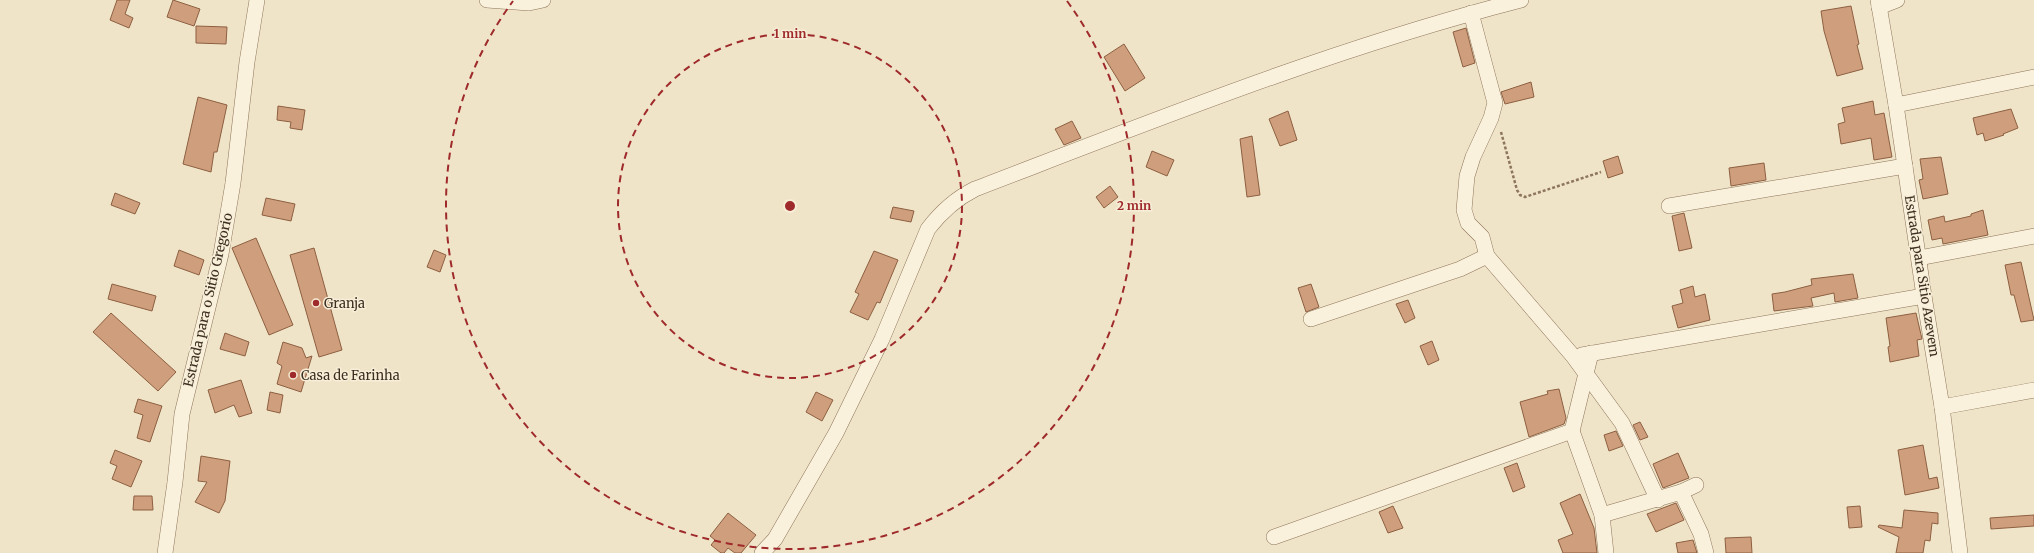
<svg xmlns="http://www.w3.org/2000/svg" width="2034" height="553" font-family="Merriweather,serif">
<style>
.building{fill:#cf9f7d;stroke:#8d5f41}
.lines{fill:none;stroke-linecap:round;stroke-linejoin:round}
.minor-casing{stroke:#8d765c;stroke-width:16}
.path{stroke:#8d765c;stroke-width:2.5;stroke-dasharray:3 2;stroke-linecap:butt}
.minor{stroke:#faf1dc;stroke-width:15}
.ring{fill:none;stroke:#9e2a2b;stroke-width:2;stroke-dasharray:7 5}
.poi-dot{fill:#9e2a2b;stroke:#f7eed8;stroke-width:1.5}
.labels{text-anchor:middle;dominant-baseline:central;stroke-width:3;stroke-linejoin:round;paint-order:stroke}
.street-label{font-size:13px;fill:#3d2e20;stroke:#f7eed8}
.poi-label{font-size:13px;fill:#3d2e20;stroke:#f7eed8;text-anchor:start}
.centre{fill:#9e2a2b;stroke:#f7eed8;stroke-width:2}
.ring-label{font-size:12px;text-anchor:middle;font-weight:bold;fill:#9e2a2b;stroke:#f7eed8;stroke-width:3;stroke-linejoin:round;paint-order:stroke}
</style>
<rect width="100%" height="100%" fill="#f0e4c8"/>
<g class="building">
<path d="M117,0H130L125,14L133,18L129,28L110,20Z"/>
<path d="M173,0L200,9L194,26L167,17Z"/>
<path d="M1851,6L1859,44L1857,45L1863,69L1837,76L1824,31L1821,11Z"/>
<path d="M196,26L227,27L226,44L196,43Z"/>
<path d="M1466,28L1475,63L1463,67L1453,32Z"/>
<path d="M1124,44L1145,78L1125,91L1104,57Z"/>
<path d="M1531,82L1534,97L1505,104L1501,92Z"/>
<path d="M198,97L227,105L217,152H214L211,172L183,164Z"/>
<path d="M1873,101L1875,115L1884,113L1892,157L1874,160L1871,138L1841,144L1838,124L1845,122L1842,108Z"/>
<path d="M278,106L305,110L302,130L290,128L291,122L277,120Z"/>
<path d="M2011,109L2018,128L2003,134L2004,135L1985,141L1983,133L1977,135L1973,118Z"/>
<path d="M1288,111L1297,140L1280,146L1269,119Z"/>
<path d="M1072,121L1081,138L1064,145L1055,129Z"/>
<path d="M1252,136L1260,195L1247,197L1240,139Z"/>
<path d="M1152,151L1174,160L1167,176L1146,167Z"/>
<path d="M1618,156L1623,173L1608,178L1603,161Z"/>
<path d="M1941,157L1948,194L1923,199L1919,180L1923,179L1920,159Z"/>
<path d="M1764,163L1766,180L1731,186L1729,168Z"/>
<path d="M1110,186L1118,197L1104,208L1096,197Z"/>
<path d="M115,193L140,203L135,214L111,205Z"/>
<path d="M266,198L295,204L291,221L262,215Z"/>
<path d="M893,207L914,211L911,222L890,218Z"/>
<path d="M1983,210L1988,235L1943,244L1942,238L1932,240L1928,220L1944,216L1945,222L1971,216V214Z"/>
<path d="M1684,213L1692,248L1679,251L1672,216Z"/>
<path d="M256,238L293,325L269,335L232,248Z"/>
<path d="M314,248L342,350L319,357L290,255Z"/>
<path d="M179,250L204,260L199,275L174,266Z"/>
<path d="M434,250L446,255L440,272L427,267Z"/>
<path d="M874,251L898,260L880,303L877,302L868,320L850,312L859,294L855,292Z"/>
<path d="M2021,262L2034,320L2021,322L2014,295H2011L2005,265Z"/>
<path d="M1853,274L1858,298L1835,302L1834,293L1811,298L1813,306L1774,311L1772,294L1785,292L1812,285L1811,279Z"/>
<path d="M112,284L156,296L152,311L108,299Z"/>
<path d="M1311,284L1319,307L1306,312L1298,288Z"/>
<path d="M1693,286L1695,297L1705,294L1710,320L1678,328L1672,306L1683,303L1680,290Z"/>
<path d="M1408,300L1415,318L1405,323L1396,304Z"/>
<path d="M111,313L176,372L158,391L93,332Z"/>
<path d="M1916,313L1922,339L1917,340L1919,356L1890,362L1888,347L1890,346L1886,318Z"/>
<path d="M225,333L249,342L245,356L220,349Z"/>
<path d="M1432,341L1439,360L1428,365L1420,346Z"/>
<path d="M283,342L302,348L306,358L312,356L301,392L277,384L282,366L277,363Z"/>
<path d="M241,380L252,413L239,417L234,405L215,413L208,390Z"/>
<path d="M1559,389L1566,418L1564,424L1529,437L1520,402L1548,394L1547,391Z"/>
<path d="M270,392L283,395L280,413L267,410Z"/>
<path d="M816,392L833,400L822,421L806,412Z"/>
<path d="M138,399L162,406L150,442L137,438L143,415L134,412Z"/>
<path d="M1640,422L1648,437L1640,440L1633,425Z"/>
<path d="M1616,431L1623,446L1609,451L1604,435Z"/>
<path d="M1923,445L1929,479L1937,477L1939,488L1905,495L1898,450Z"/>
<path d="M115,450L142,461L131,487L112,479L117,466L110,463Z"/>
<path d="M1678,453L1689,478L1663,488L1653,464Z"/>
<path d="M201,456L230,461L225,501L219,513L195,502L207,482L198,481Z"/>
<path d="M1517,463L1525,487L1513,492L1504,468Z"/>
<path d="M1580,494L1594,528L1597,553H1563L1558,540L1573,534L1560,503Z"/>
<path d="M134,496H152L153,510H133Z"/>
<path d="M1676,503L1684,520L1656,532L1647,514Z"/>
<path d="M1393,506L1403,528L1388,533L1379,512Z"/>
<path d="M1860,506L1862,527L1849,528L1847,507Z"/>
<path d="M1904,510L1938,513V524L1932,523L1930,541L1925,540L1923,553H1896L1899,537L1878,527L1879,525L1902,528Z"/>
<path d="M728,513L756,535L741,553H735L728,548L724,553H721L711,545L715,540L710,536Z"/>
<path d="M2034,515V526L1991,529L1990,518Z"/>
<path d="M1751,537L1752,553H1726L1725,538Z"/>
<path d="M1693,540L1697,553H1678L1676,543Z"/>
</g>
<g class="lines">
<defs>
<g id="minor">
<path d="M487,0L529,3L543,0"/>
<path d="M1878,0L1896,105L1924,296L1942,407L1960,553"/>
<path d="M1879,7L1897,0"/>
<path d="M1471,13L1495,103L1491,118L1473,157L1467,176L1464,210L1468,223L1482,237L1487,256"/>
<path d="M1896,105L2034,77"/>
<path d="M1669,206L1905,166"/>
<path d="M1919,258L2034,236"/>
<path d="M1311,319L1460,269L1487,256L1573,356L1622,423L1658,500"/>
<path d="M1582,355L1924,296"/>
<path d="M1942,407L2034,390"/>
<path d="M1572,431L1602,515L1606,553"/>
<path d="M1681,492L1696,485"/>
<path d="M1602,515L1681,492L1701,534L1706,553"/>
<path d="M1274,537L1572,431L1591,353"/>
<path d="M165,553L175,482L182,414L221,254L233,183L247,62L257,0"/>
<path d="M762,553L775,539L836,433L882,339L928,229C941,212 955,199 975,189C1155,120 1334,48 1521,0"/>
</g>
</defs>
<use href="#minor" class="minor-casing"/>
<path class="path" d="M1501,132L1517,190L1520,195L1525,197L1601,172"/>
<use href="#minor" class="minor"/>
</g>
<g class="ring">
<circle cx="790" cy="206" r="172"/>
<path d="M1067 1A344 344 0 1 1 513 1"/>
</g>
<g class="poi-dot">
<circle cx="316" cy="303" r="4"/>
<circle cx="293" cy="375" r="4"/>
</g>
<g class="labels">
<g class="street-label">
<text transform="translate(1922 276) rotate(81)">Estrada para Sitio Azevem</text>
<text transform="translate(208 300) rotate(-77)">Estrada para o Sitio Gregorio</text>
</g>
<g class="poi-label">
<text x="324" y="303">Granja</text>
<text x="301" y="375">Casa de Farinha</text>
</g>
</g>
<circle cx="790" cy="206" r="6" class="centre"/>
<g class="ring-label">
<text x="790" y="38">1 min</text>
<text x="1134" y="210">2 min</text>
</g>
</svg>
